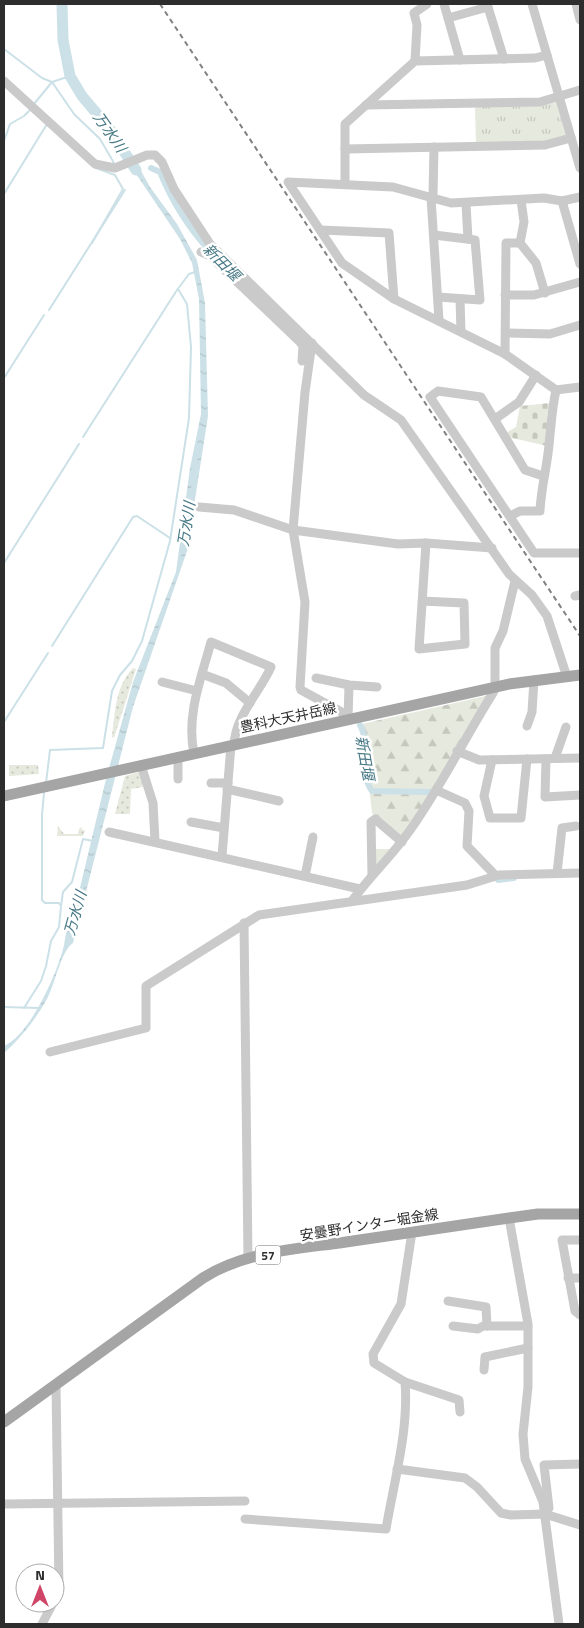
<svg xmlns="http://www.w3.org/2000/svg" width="584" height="1628" font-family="'Titillium Web','Noto Sans JP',sans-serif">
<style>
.grass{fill:url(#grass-dots)}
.forest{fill:url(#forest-firs)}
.cemetery{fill:url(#cemetery-stones)}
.park{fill:url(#park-tufts)}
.water{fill:url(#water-ripples)}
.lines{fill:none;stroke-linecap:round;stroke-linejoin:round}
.stream{stroke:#cbe1e7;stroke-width:2}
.canal{stroke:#cbe1e7;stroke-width:6}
.river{stroke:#cbe1e7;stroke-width:11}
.minor{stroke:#cacaca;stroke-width:9}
.major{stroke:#a5a5a5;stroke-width:11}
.rail{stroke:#828282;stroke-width:2;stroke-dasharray:5 4;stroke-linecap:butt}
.labels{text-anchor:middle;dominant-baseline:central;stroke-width:5;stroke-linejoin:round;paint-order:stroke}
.shield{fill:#fff;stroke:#6c6c6c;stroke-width:1}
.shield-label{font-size:12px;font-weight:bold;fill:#2d2d2d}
.street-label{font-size:14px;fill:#2d2d2d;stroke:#fff}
.water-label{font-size:15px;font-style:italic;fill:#467885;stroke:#fff}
</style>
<defs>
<pattern id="grass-dots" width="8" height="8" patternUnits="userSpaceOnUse" patternTransform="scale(1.25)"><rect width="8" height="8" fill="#e6e9dd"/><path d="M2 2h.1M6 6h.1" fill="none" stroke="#c6c8be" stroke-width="1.8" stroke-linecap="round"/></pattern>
<pattern id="forest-firs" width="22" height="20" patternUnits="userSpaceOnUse" patternTransform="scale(1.25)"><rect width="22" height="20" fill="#e6e9dd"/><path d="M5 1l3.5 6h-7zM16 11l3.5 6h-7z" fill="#c6c8be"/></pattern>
<pattern id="cemetery-stones" width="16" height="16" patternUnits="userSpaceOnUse" patternTransform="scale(1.25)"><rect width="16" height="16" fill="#e6e9dd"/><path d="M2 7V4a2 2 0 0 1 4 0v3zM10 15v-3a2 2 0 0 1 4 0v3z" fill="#c6c8be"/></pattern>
<pattern id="park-tufts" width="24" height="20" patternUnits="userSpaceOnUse" patternTransform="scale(1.25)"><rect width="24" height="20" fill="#e6e9dd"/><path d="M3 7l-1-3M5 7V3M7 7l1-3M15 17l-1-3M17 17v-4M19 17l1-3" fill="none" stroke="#c6c8be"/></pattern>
<pattern id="water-ripples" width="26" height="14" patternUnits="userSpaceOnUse" patternTransform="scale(1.25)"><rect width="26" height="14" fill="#cbe1e7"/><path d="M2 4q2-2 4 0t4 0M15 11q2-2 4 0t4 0" fill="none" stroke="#afc1c6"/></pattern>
</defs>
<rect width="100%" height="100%" fill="#fff"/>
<g class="grass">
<path d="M133,668L136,669L114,738L112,737C115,713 115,687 133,668Z"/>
<path d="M9,765H38L39,774L9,776Z"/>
<path d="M140,772L143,787L131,789L130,814H115L125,776Z"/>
<path d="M58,826L64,834H78L79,829L82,827V830H85L83,836H57Z"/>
</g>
<path class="forest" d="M490,695L402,838L372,813L362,724Z"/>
<path class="cemetery" d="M550,403L547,416V446L508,437L506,433L516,427L520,406Z"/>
<g class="park">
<path d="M556,102L566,136L545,141L476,143L475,107L541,106Z"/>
<path d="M374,849H390L377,865H375Z"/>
</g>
<path class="water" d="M136,162L150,187L177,224L197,260L205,303L208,416L187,551L133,707L73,943C61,951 55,984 47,999C36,1019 21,1038 4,1053V1046C30,1035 58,972 64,945C66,935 66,926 73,917L106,779L133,682L176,572L190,468L201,414L199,299L192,263L180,239L130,165Z"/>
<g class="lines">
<g class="stream">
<path d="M4,49L42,78L52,82L74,114L100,139L114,163"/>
<path d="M34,104L52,82L70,76"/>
<path d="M4,141L10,124L24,116L30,110"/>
<path d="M4,194L47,124"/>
<path d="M92,243L123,189L115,175L96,168"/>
<path d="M49,310L125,190"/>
<path d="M4,378L44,315"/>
<path d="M83,437L177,290L189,274L195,272"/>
<path d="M4,563L79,444"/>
<path d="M52,646L133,517L137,516L170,538"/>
<path d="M4,722L48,653"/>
<path d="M46,783L50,750L103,748L112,691L120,675L132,661L142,641L170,541L189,418L191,347L187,304L178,289"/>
<path d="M61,906L63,892L72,882L83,839L93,841"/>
<path d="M4,1007L39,1008"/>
<path d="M24,1008L41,981L46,966L51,941L59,927L61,906L59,903H45L42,900V815L44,793"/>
</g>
<g class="canal">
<path d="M151,168L160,172C172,202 192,234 216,257"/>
<path d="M360,725C371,744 358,772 372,791L431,792"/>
<path d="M498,880L514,878"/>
</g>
<path class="river" d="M62,4L63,40L70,76L82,96L109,128L136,170"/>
<g class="minor">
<path d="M444,4L460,60"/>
<path d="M487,4L504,59"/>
<path d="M532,4L580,168"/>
<path d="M576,4L580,20"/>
<path d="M448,18L488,7"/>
<path d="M415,61L417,25L414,13L427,4"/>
<path d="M4,81L95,164L115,168L147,155H155L162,162L174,189L210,244L364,395L401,420L509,574L532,595L547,616L567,677"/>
<path d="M366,105L540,102L580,90"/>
<path d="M434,147L433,195L431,198L439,320"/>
<path d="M345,149L545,145L571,138"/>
<path d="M345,184V124L415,61L535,58L547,55"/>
<path d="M580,197L562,201L544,198L451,203L393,187L288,182L342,263L394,299L505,354L556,390L580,387"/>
<path d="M562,201L580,264"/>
<path d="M466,204L468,239"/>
<path d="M321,230L389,233L394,299"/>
<path d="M434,235L475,240L480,300L438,297"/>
<path d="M520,243L536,263L545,293"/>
<path d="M201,252L210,256L300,342L303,346L302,361"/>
<path d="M505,295H534L580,282"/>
<path d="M460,299L461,332"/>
<path d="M506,333L550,334L580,325"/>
<path d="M312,343L305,392L293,530L305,602L300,687L301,690L347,715"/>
<path d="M505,354L506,243H520L524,222L521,200"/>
<path d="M495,419L519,402L536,375"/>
<path d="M543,476L525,470L481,397L438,391L430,397L534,553H580"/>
<path d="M199,507L234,510L293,530L398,544L426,543L492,548"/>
<path d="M510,516L520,511H540C541,488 547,467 549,445C551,426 552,408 556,390"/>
<path d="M575,596L580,595"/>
<path d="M422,601L464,603L465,644L419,649L426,543"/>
<path d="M202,674L226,683L250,703"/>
<path d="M316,678L349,685L377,687"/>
<path d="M162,682L197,691"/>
<path d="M348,720L349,685"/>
<path d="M527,726L532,712L534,680"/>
<path d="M457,751L479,760L580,758"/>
<path d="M194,754C186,715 201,679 211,642L271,667C260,692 235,716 234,745"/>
<path d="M555,758L566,727"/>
<path d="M546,759L545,797L580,795"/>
<path d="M492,760L484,796L490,818H521L527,759"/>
<path d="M141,765L153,803L155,841"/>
<path d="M178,779V757"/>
<path d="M211,783H228"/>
<path d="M227,789L279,801"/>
<path d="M436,790L465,803L469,811L467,846L495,875"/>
<path d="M191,822L224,828"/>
<path d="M109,832L360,889"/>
<path d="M222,856L231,745"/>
<path d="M557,873L562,828L576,826"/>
<path d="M372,875L371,822L375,819L402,842"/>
<path d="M305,876L313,837"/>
<path d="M352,901C369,877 391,857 408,833C440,789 464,739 493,693L495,688V648L503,631L515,581"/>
<path d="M244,923L248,1258"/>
<path d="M50,1052L146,1028V986L259,915L467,885L499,875L580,873"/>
<path d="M509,1218L528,1324V1387L523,1434L525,1459L543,1502L559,1624"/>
<path d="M580,1240H562L575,1311L580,1315"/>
<path d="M568,1278H580"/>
<path d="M448,1301L486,1307L487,1326"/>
<path d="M453,1326L478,1329L483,1326H528"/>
<path d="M484,1370L485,1357L528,1348"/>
<path d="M405,1382L459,1400L460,1412"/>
<path d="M397,1469L465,1478L477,1487L501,1513L511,1515L545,1514L580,1525"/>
<path d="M4,1504L245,1501"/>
<path d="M549,1508L544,1465L580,1464"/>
<path d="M245,1519L386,1529C394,1481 409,1430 405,1382L374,1363L373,1354L401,1304L412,1232"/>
<path d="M55,1598L59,1590L56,1385"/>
<path d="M42,1624L53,1603"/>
</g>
<g class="major">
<path d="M4,796L509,684L580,675"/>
<path d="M4,1422L203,1278C245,1251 298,1249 346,1242C400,1234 454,1226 509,1218L538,1214H580"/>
</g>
<path class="rail" d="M160,4L580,636"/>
</g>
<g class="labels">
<rect class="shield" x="255.5" y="1245.5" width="25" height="19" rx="4"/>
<g class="shield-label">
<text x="268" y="1255">57</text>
</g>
<g class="street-label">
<text transform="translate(288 717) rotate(-12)">豊科大天井岳線</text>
<text transform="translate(369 1224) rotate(-9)">安曇野インター堀金線</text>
</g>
<g class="water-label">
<text transform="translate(110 132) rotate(55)">万水川</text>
<text transform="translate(222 262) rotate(45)">新田堰</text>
<text transform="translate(186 524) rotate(-81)">万水川</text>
<text transform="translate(365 758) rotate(80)">新田堰</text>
<text transform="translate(75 913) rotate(-74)">万水川</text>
</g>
</g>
<rect width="584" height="1628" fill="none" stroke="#2d2d2d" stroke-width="10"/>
<g transform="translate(40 1588)"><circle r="24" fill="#ffffff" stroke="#ababab"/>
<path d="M0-4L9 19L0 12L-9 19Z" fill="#cf4568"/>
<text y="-8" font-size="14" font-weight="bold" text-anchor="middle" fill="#2d2d2d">N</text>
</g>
</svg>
